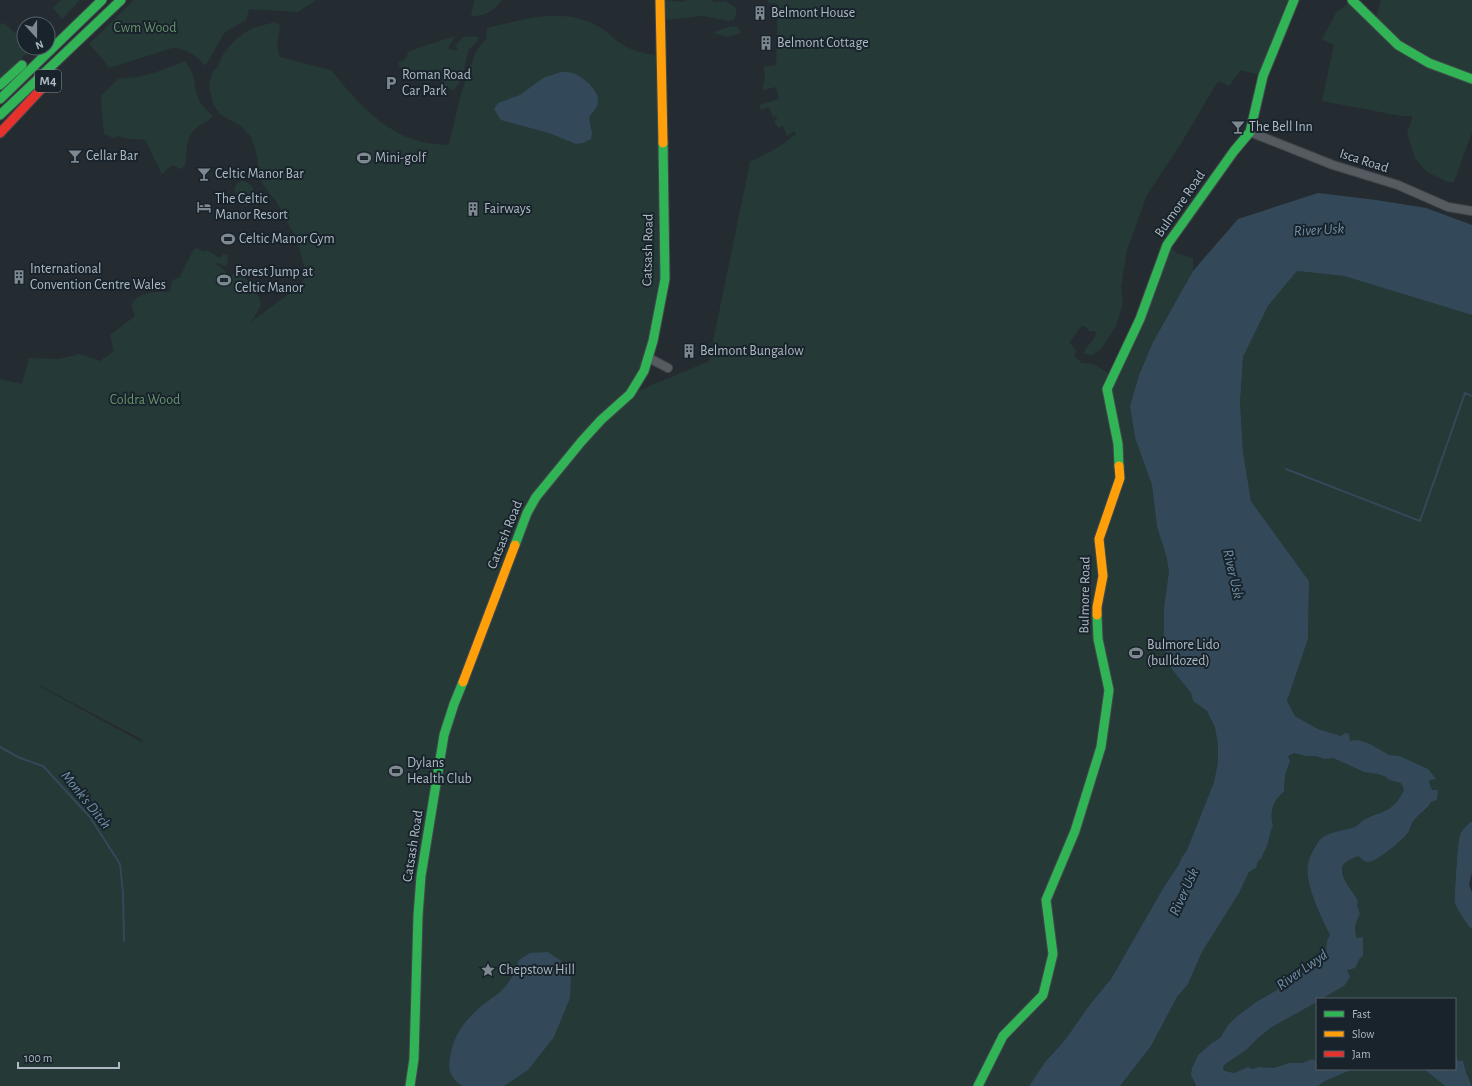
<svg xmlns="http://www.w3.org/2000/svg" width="1472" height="1086" font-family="'Alegreya Sans',sans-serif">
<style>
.green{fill:#253937;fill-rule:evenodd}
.water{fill:#334959}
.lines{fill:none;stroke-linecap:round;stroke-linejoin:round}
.stream{stroke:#334959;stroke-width:2}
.street-casing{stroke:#42484c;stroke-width:10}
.fast-casing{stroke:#42484c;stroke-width:11}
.slow-casing{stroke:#42484c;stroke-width:11}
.jam-casing{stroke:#42484c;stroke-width:11}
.street{stroke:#555b60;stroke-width:8}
.fast{stroke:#30b455;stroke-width:9}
.slow{stroke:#ff9f0a;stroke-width:9}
.jam{stroke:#e5322d;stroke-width:9}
.labels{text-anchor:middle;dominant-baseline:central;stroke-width:4;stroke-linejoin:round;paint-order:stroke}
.shield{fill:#19232b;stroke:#818d95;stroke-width:1}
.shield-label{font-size:13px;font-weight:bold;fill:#aebac3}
.poi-label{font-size:14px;fill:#aebac3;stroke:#19232b;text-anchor:start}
.park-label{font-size:14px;fill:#66936a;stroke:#19232b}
.street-label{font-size:14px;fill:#aebac3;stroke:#19232b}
.water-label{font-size:15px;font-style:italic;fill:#6f90a7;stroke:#19232b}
</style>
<rect width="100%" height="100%" fill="#252c31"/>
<g class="green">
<path d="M61,0H80L62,19L53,8Z"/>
<path d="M134,0H316L298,12L249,9L246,20L225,32L205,66C197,56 186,48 172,48L109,68L102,58L89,44Z"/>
<path d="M474,0H502C494,11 484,17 471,16Z"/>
<path d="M664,0L683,2L687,0H711L715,2L725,1L736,8V14L734,20L730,21L702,16L666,20L664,18Z"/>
<path d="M764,0H1294L1263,76L1241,70L1229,86L1218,81L1180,145L1147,195L1127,250L1121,287L1123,303L1116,326L1101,349L1092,356L1084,353C1087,345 1093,342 1096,334L1095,331H1089L1086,327L1082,326C1076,331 1075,337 1069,342L1076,350L1074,356L1082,363L1094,364L1113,376L1167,245L1178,254L1193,258V271L1153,342L1139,375L1130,406L1135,438L1152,485L1157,527L1166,555L1169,571L1164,608V648L1167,663L1191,693L1193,701L1207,711L1215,729L1218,744V762L1214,782L1187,850L1182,857L1178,866L1165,885L1111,979L1091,1003L1065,1040L1045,1062L1029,1086H0V379L22,384L29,358L59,359L80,354L100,361L114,351L110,335L135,316C134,313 132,309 132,306C133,292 161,291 170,292L172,280L179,278L194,249L197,248L203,252L206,250L214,254L217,257L221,258L223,254L228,255L227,264L225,266L214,262C220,266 226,274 232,276L233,274C246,271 258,293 261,304L259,309L251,322L299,286L305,277V269L299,248L294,234L276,201L265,188L260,178L257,155L251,137L241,126L221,115L217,110L213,104L209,85L212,73L217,67L224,53L235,40L244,33L253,28L275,22L280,25L277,47L280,57L326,69L332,71C353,98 380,128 412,139C423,143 435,144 446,145L449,144L461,94L476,51L486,39L487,28C526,19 565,5 603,29C610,34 616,42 625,46C633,51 644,53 654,55L657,58L665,279L653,341L631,394L709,361L750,162C759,157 789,144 792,135L794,136L796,135L794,131L787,136L783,126L778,128L774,121L777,119L776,116L773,117L769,107L761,110L759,105L779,99L776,87L763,90C762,80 768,78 763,67L776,65L778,4L768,3V0ZM39,685L141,739L143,743L39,686Z"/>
<path d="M1352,0L1375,20L1381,0H1472V132L1454,182H1448L1427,172L1415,158L1407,133L1413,116H1401L1322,101L1334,45L1322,39L1336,13Z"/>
<path d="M4,23L24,41V48L32,49L0,78V24Z"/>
<path d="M730,26L737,27L741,33L728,37L713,33Z"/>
<path d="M455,36L448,48L456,51L458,48L455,47C462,36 464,35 478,37L477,41L468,51L462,78L454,90L444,87L443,81L437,79L426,81L411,76L402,71L398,63L406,59L408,52L418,48Z"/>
<path d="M185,61C188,66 193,72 194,78C196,97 198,103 213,116C207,124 201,123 195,129C184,139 188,154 185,166L181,169L178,168L176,166H171L162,174L145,140L140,139H128L118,136L113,138L104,134L101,102L102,95L118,79L137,77L154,73Z"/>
<path d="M242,181C255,182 260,200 247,206L243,204L234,190L237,183Z"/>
<path d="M1297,271L1344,276L1472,315V821L1465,828L1458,849V856L1456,866L1455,902L1472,929V1085L1466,1072L1464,1064L1458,1061L1455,1054V999H1321C1342,985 1353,959 1363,937L1357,938C1353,929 1356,922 1360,914L1357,904L1358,900C1353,892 1336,873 1344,864C1347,860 1354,858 1358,856L1365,861L1408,834L1415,819L1428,808L1438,790H1432L1429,782L1430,780L1435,779L1428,769L1400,756L1389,755L1350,741L1341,736L1318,729L1295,716L1287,701L1308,639L1309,581L1251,501L1243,452L1240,403L1243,357L1268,306Z"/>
<path d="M1294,753L1305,756H1315L1325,759L1333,758L1364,772L1378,774L1386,777L1389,780L1401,783L1404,790C1393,812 1385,810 1365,819C1361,821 1359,825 1356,827C1344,831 1327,831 1319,841C1317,843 1316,846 1314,849C1312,853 1309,858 1308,863C1304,883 1321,917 1330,935C1324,945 1328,948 1325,956C1320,967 1291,979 1280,984L1277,990L1256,1002L1236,1017L1228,1025L1220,1038L1212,1043L1198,1055L1192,1068L1194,1085L1196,1086H1120L1151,1046L1177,997L1188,984L1202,952L1239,893L1249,872L1256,868L1258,861L1266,847L1268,838L1273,826C1269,813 1273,800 1284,792L1285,776L1290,762L1288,756Z"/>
<path d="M1317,1002V1061L1312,1059L1302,1063H1289L1274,1068L1259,1067L1252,1069L1248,1067L1234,1073L1225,1071L1223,1068L1224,1065L1246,1050L1258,1038L1272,1027Z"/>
<path d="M1353,1069H1424L1445,1086H1318L1325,1081Z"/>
</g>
<g class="water">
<path d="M561,72C567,72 572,72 577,75C585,79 599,91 598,101C598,108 592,112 589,118L592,133L591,139L583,143L576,144L549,133L501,120L494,109L498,103L520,95L543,78Z"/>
<path d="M1318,193L1376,200L1426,208L1472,225V315L1344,276L1297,271L1268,306L1243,357L1240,403L1243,452L1251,501L1309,581L1308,639L1287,701L1295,716L1318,729L1341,736L1345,733L1349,734L1350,741L1358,740L1370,744L1389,755L1400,756L1428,769L1436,779L1430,780L1429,782L1432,790H1438L1437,800L1431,802C1427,810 1421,812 1416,818C1411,822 1411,830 1407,834C1401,841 1377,861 1369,862C1364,862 1361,858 1358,856C1354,858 1347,860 1344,864C1336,873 1353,892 1358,900L1357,905L1360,914C1356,922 1353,929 1357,938L1363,937V956L1360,958L1355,968L1347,970L1350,977L1344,986L1321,999H1317V1002L1272,1027L1258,1038L1246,1050L1224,1065L1223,1068L1225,1071L1234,1073L1248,1067L1252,1069L1259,1067L1274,1068L1289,1063H1302L1312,1059L1317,1061V1069H1353L1325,1081L1318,1086H1196L1191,1075L1192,1068L1198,1055L1212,1043L1220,1038L1228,1025L1236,1017L1256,1002L1277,990L1279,984C1291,979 1320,967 1325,956C1328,948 1324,944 1330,935C1321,917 1304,883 1308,863C1309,858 1312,853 1314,849C1316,846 1317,843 1319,841C1327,831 1344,831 1355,827C1359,825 1361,821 1365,819C1385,810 1393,812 1404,790L1401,783L1389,780L1386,777L1378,774L1364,772L1333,758L1325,759L1315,756H1305L1294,753L1288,756L1290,761L1285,776L1284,792C1273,800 1269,813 1273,826C1270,832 1269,839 1267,846C1265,851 1262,853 1262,858L1258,861L1256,868L1249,872L1239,893L1202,952L1188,984L1177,997L1151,1046L1120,1086H1029L1045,1062L1065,1040L1091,1003L1111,979L1165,885L1178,866L1182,857L1187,850L1214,782L1218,762V744L1215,728L1207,711L1193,701L1191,693L1167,663L1164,648V608L1169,571L1166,555L1157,527L1152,485L1135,438L1130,406L1139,375L1153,342L1193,271L1238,219Z"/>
<path d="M1472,821V873L1469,885L1472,892V929C1467,925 1457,909 1455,903C1454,898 1458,839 1460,835C1463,829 1467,825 1472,821Z"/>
<path d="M548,952L563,962L571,978L570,998L554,1037L528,1070L504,1086H463C452,1080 447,1070 450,1058C453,1038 461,1025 476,1011C484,1003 495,997 503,989C511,981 515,971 519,960L530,953Z"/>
<path d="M1455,1054L1458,1061H1463L1466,1072L1472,1086H1445L1424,1069H1455Z"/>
</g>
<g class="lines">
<g class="stream">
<path d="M1286,469L1420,521L1465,393L1472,396"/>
<path d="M0,747L20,758L43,766L90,817L120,864L123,893L124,941"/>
</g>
<defs>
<g id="street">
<path d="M1250,132L1333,165L1398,185L1448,207L1472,211"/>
<path d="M649,358L668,368"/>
</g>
<g id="fast">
<path d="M1352,0L1398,45L1429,63L1472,79"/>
<path d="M0,85L22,65"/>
<path d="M0,99L102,0"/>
<path d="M0,115L121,0"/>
<path d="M1119,466L1118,444L1107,389L1140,319L1167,245L1234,151L1250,132L1263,76L1294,0"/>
<path d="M515,545L527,513L536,497L581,442L601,420L630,394L644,371L653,341L665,279L663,143"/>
<path d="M410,1086L414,1059L418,916L421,876L444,735L454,704L463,682"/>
<path d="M978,1086L1003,1036L1043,995L1053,954L1046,900L1075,831L1101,747L1109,690L1098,639L1097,615"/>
</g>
<g id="slow">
<path d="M660,0L663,143"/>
<path d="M1097,615V607L1103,576L1099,539L1120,478L1119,466"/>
<path d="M463,682L515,545"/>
</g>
<path id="jam" d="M0,133L43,87"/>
</defs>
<use href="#street" class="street-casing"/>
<use href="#fast" class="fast-casing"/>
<use href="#slow" class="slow-casing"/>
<use href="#jam" class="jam-casing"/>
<use href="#street" class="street"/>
<use href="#fast" class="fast"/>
<use href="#slow" class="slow"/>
<use href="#jam" class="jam"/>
</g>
<defs>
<symbol id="building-bare" viewBox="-9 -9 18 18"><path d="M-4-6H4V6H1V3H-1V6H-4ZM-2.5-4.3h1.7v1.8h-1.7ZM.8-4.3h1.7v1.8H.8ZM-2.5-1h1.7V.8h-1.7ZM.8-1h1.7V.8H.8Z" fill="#7e8890" stroke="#19232b" stroke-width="2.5" paint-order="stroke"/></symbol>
<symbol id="parking-bare" viewBox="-9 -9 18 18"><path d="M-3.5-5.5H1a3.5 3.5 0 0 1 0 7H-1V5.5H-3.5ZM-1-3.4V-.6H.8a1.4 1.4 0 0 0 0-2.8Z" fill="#7e8890" stroke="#19232b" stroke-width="2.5" paint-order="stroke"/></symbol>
<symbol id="bar-bare" viewBox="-9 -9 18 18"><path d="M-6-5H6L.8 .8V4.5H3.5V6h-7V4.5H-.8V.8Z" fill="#7e8890" stroke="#19232b" stroke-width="2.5" paint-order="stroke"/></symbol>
<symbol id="stadium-bare" viewBox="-9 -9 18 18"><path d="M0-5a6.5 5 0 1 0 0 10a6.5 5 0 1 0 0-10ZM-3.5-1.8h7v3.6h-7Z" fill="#7e8890" stroke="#19232b" stroke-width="2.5" paint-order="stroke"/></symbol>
<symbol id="hotel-bare" viewBox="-9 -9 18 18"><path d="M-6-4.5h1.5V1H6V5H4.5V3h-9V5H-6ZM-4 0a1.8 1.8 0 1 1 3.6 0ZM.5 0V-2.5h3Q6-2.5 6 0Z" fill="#7e8890" stroke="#19232b" stroke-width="2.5" paint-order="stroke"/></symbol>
<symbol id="sight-bare" viewBox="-9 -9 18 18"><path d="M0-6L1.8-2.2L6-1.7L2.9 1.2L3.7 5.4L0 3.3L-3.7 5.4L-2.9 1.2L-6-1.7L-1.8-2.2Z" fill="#7e8890" stroke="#19232b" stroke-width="2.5" paint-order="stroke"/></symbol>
</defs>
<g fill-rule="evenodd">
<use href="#building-bare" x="750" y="3" width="20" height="20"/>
<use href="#building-bare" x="756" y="33" width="20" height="20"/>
<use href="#parking-bare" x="381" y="73" width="20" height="20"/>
<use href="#bar-bare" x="1228" y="117" width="20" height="20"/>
<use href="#bar-bare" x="65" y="146" width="20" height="20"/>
<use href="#stadium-bare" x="354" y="148" width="20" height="20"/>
<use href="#bar-bare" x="194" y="164" width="20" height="20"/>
<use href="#hotel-bare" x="194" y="197" width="20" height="20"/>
<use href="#building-bare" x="463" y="199" width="20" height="20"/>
<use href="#stadium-bare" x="218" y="229" width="20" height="20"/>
<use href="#building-bare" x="9" y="267" width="20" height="20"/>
<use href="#stadium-bare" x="214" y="270" width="20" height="20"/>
<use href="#building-bare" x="679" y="341" width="20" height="20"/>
<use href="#stadium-bare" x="1126" y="643" width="20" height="20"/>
<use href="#stadium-bare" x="386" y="761" width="20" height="20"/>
<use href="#sight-bare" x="478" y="960" width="20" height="20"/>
</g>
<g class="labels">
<rect class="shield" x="35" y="70" width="26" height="22" rx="3"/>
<g class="shield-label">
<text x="48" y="81">M4</text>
</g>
<g class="poi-label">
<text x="771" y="13">Belmont House</text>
<text x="777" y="43">Belmont Cottage</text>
<text x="402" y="75">Roman Road<tspan x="402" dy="16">Car Park</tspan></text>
<text x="1249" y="127">The Bell Inn</text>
<text x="86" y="156">Cellar Bar</text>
<text x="375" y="158">Mini-golf</text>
<text x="215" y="174">Celtic Manor Bar</text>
<text x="215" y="199">The Celtic<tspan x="215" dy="16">Manor Resort</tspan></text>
<text x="484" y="209">Fairways</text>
<text x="239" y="239">Celtic Manor Gym</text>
<text x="30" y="269">International<tspan x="30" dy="16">Convention Centre Wales</tspan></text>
<text x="235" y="272">Forest Jump at<tspan x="235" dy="16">Celtic Manor</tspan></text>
<text x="700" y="351">Belmont Bungalow</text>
<text x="1147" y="645">Bulmore Lido<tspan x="1147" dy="16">(bulldozed)</tspan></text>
<text x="407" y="763">Dylans<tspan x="407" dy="16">Health Club</tspan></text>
<text x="499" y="970">Chepstow Hill</text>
</g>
<g class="park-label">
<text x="145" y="28">Cwm Wood</text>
<text x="145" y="400">Coldra Wood</text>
</g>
<g class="street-label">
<text transform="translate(1364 161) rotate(18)">Isca Road</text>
<text transform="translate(1180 204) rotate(-55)">Bulmore Road</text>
<text transform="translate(648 250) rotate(-89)">Catsash Road</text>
<text transform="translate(505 535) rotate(-68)">Catsash Road</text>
<text transform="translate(1085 595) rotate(-89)">Bulmore Road</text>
<text transform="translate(413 846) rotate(-81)">Catsash Road</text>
</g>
<g class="water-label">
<text transform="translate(1319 230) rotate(-3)">River Usk</text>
<text transform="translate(1233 574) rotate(77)">River Usk</text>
<text transform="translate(86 800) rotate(51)">Monk's Ditch</text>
<text transform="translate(1184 892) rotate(-65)">River Usk</text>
<text transform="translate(1302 970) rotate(-35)">River Lwyd</text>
</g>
</g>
<rect x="1316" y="998" width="140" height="72" fill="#19232b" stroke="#555f68"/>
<rect x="1324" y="1011" width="20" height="6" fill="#30b455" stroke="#555f68"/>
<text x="1352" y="1018" font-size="12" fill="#aebac3">Fast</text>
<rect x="1324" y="1031" width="20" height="6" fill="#ff9f0a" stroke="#555f68"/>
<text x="1352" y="1038" font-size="12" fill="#aebac3">Slow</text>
<rect x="1324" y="1051" width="20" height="6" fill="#e5322d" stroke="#555f68"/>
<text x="1352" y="1058" font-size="12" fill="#aebac3">Jam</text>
<g transform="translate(36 36) rotate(159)"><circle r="19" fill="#19232b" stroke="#555f68"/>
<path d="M0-3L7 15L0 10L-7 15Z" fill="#7e8890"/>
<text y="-6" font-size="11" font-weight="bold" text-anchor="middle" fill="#aebac3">N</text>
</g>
<path d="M18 1062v6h101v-6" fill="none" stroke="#aebac3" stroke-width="2"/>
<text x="24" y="1062" font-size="12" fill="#aebac3" stroke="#19232b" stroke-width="3" paint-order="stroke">100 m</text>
</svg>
